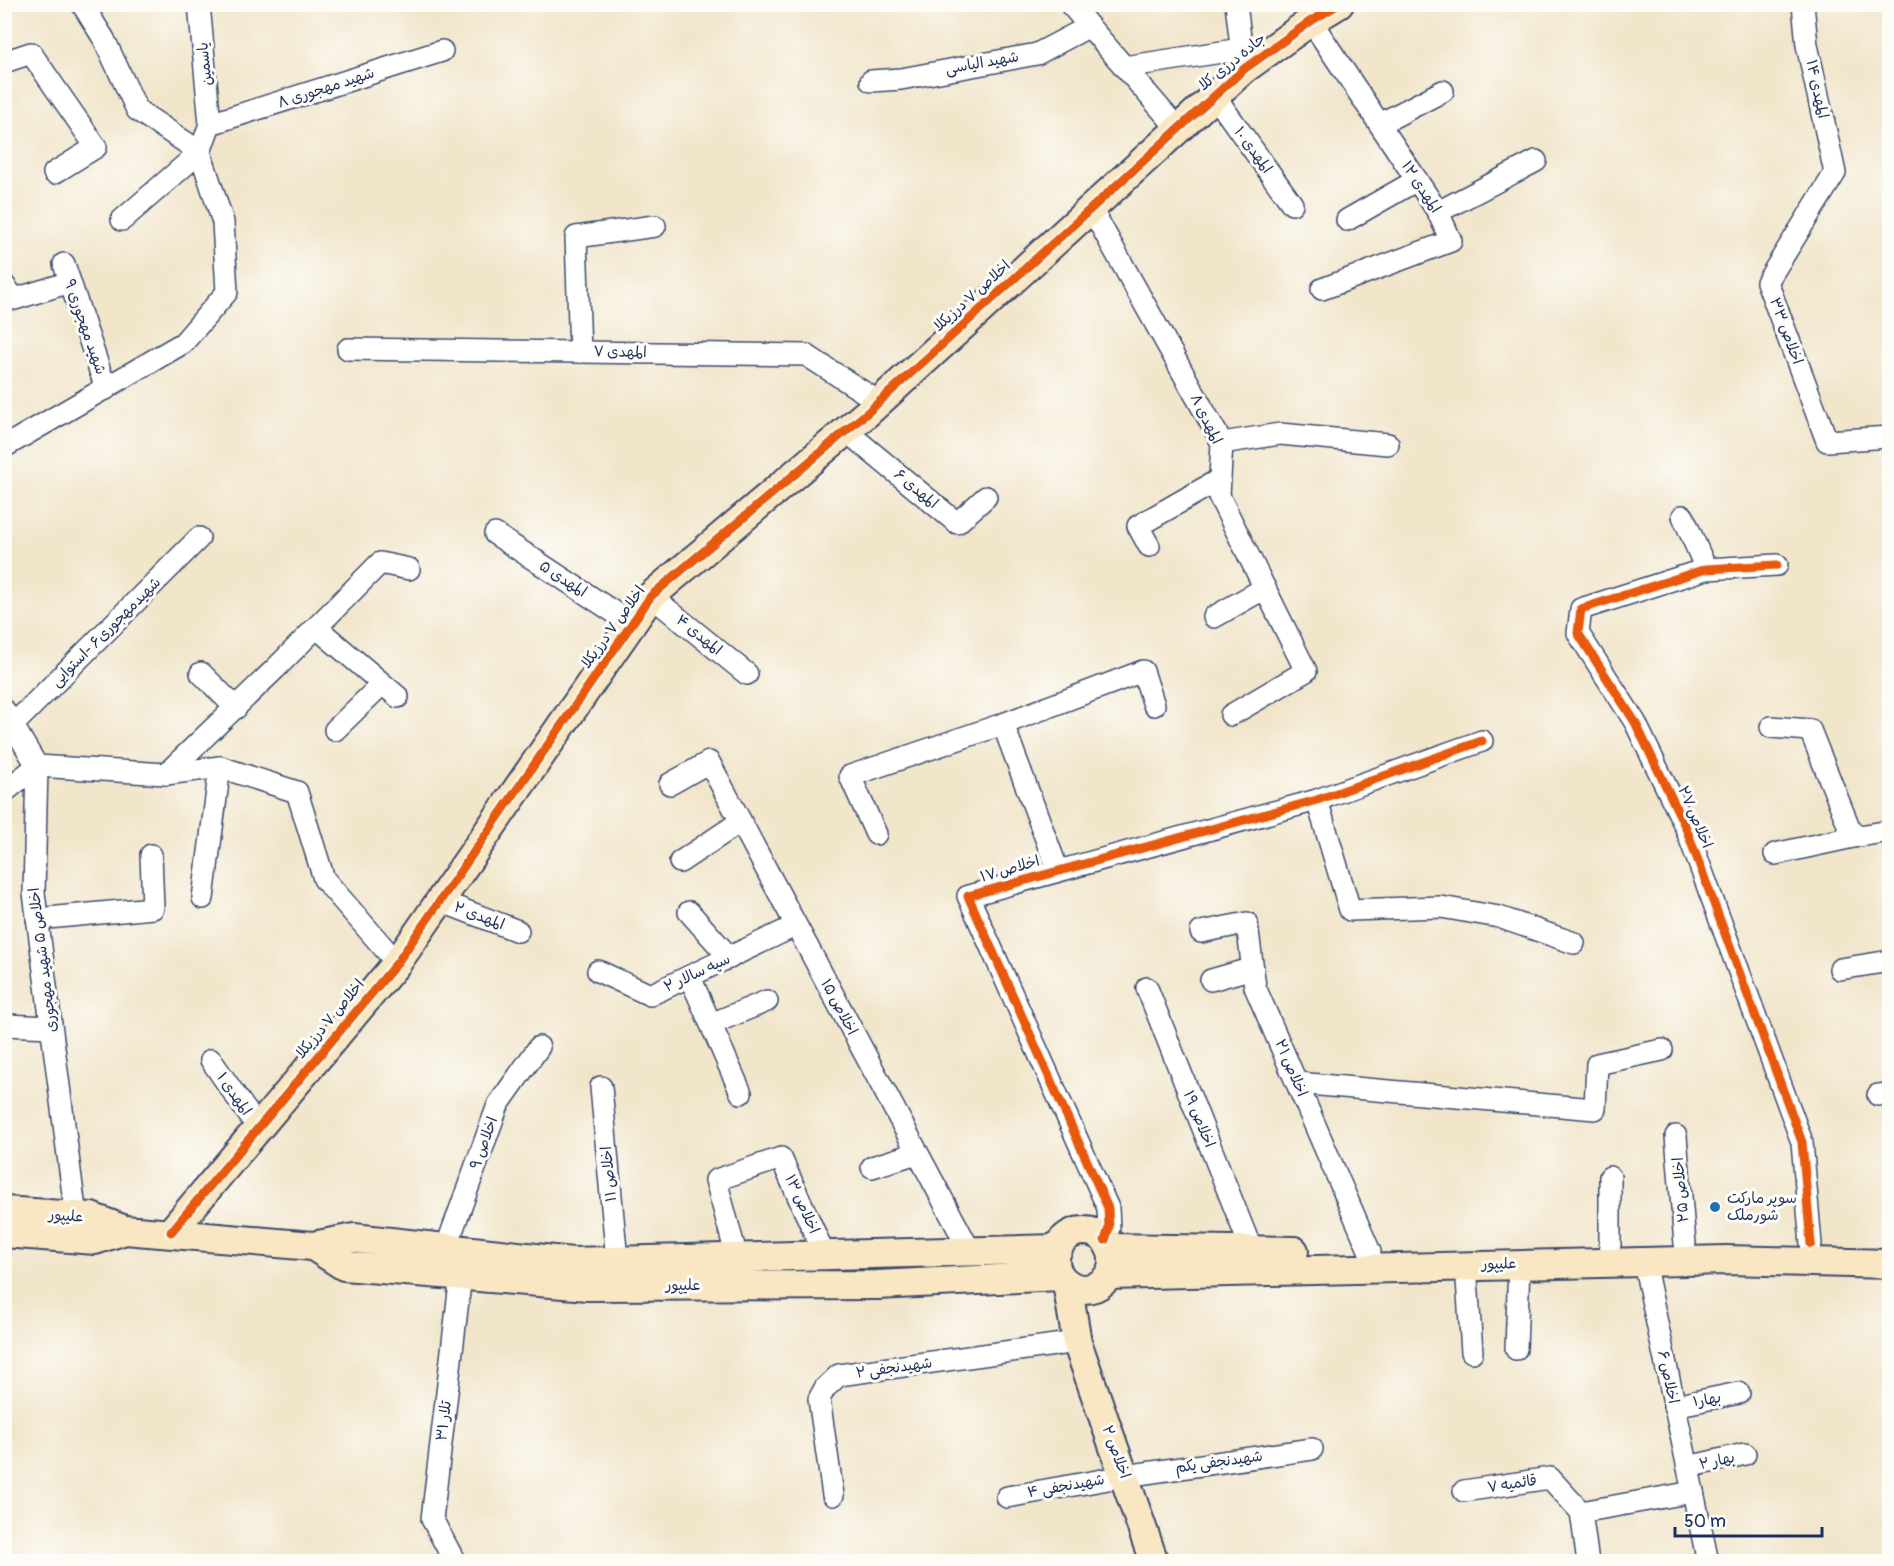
<svg xmlns="http://www.w3.org/2000/svg" width="1894" height="1566" font-family="Pangolin,'Playpen Sans Arabic',sans-serif">
<style>
.lines{fill:none;stroke-linecap:round;stroke-linejoin:round}
.street-casing{stroke:#3b4a6e;stroke-width:24}
.secondary-casing{stroke:#3b4a6e;stroke-width:32}
.street{stroke:#fff;stroke-width:21}
.secondary{stroke:#f9e7c3;stroke-width:28}
.cycleway-casing{stroke:#fdfcf7;stroke-width:13}
.cycleway{stroke:#e8590c;stroke-width:9}
.poi-dot{fill:#1f6fb2;stroke:#fdfcf7;stroke-width:2}
.labels{text-anchor:middle;dominant-baseline:central;stroke-width:6;stroke-linejoin:round;paint-order:stroke}
.street-label{font-size:15px;fill:#1b2f5e;stroke:#fdfcf7}
.poi-label{font-size:15px;fill:#1b2f5e;stroke:#fdfcf7;text-anchor:start}
</style>
<rect width="100%" height="100%" fill="#fdfcf7"/>
<filter id="ink" filterUnits="userSpaceOnUse"><feTurbulence type="fractalNoise" baseFrequency=".0167" numOctaves="2"/><feDisplacementMap in="SourceGraphic" scale="12" xChannelSelector="R" yChannelSelector="G"/><feConvolveMatrix kernelMatrix="1 2 1 2 8 2 1 2 1" color-interpolation-filters="sRGB"/></filter>
<filter id="wash" filterUnits="userSpaceOnUse"><feTurbulence type="fractalNoise" baseFrequency=".008" numOctaves="4" result="noise"/><feDisplacementMap in="SourceGraphic" scale="24" xChannelSelector="R" yChannelSelector="G"/><feGaussianBlur stdDeviation="1.35" result="paint"/><feColorMatrix in="noise" values="0 0 0 0 0 0 0 0 0 0 0 0 0 0 0 0 0 1.4 0 .05"/><feComposite in="paint" operator="in"/></filter>
<g filter="url(#wash)">
<rect width="100%" height="100%" fill="#f1e5ca"/>
</g>
<g filter="url(#ink)">
<g class="lines">
<defs>
<g id="street">
<path d="M1070,4L1178,129"/>
<path d="M1236,4L1243,62"/>
<path d="M1803,4L1807,45L1835,173L1767,282L1827,441L1890,437"/>
<path d="M1311,21L1438,212L1451,241L1322,289"/>
<path d="M4,62L31,53L96,147L54,173"/>
<path d="M1124,67L1241,49"/>
<path d="M871,81L901,79L1037,54L1088,27"/>
<path d="M1214,95L1292,204"/>
<path d="M210,124L442,51"/>
<path d="M1380,124L1443,91"/>
<path d="M1091,208L1222,443L1219,496L1306,671L1231,715"/>
<path d="M1438,212L1536,161"/>
<path d="M122,220L200,152L210,124L199,4"/>
<path d="M1347,220L1417,180"/>
<path d="M64,264L106,389"/>
<path d="M4,285L15,299L70,282"/>
<path d="M348,349L806,355L879,402"/>
<path d="M580,352L576,237L655,226"/>
<path d="M846,431L957,523L986,497"/>
<path d="M1222,443L1280,434L1388,444"/>
<path d="M4,447L183,343L227,292L223,222L200,152L137,110L104,39L82,4"/>
<path d="M1683,516L1706,569"/>
<path d="M495,534L632,624"/>
<path d="M1149,546L1138,526L1220,479"/>
<path d="M1777,565L1706,569L1581,609L1578,633L1635,722L1686,828L1802,1142L1811,1244"/>
<path d="M651,596L747,674"/>
<path d="M1214,617L1265,588"/>
<path d="M317,628L398,697"/>
<path d="M201,673L236,708"/>
<path d="M4,710L37,766L34,893L76,1217"/>
<path d="M13,725L199,538"/>
<path d="M1771,727L1810,730L1853,837L1890,831"/>
<path d="M335,730L382,684"/>
<path d="M166,774L275,669L380,563L409,569"/>
<path d="M670,784L709,762L970,1251"/>
<path d="M4,792L37,766L166,774L220,767L297,792L324,879L397,963"/>
<path d="M1317,800L1350,910L1441,907L1499,917L1574,943"/>
<path d="M876,834L850,776L1003,724"/>
<path d="M1775,854L1853,837"/>
<path d="M680,862L740,822"/>
<path d="M1058,871L1003,724L1143,671L1154,705"/>
<path d="M203,898L220,767"/>
<path d="M440,901L518,931"/>
<path d="M689,912L730,958"/>
<path d="M37,919L153,908L151,855"/>
<path d="M1201,932L1247,923L1255,987L1370,1252"/>
<path d="M1840,969L1890,961"/>
<path d="M598,971L650,995L795,926"/>
<path d="M690,977L741,1093"/>
<path d="M1211,980L1253,968"/>
<path d="M1147,988L1252,1251"/>
<path d="M711,1024L767,1001"/>
<path d="M4,1025L51,1027"/>
<path d="M211,1060L258,1128"/>
<path d="M1297,1083L1595,1109L1597,1064L1662,1050"/>
<path d="M601,1087L617,1261"/>
<path d="M1878,1095L1890,1094"/>
<path d="M1676,1136L1685,1244"/>
<path d="M872,1167L917,1153"/>
<path d="M1610,1177V1245"/>
<path d="M1105,1240L1109,1228L1108,1208L968,896L1317,800L1482,741"/>
<path d="M446,1248L498,1105L539,1047"/>
<path d="M737,1258L716,1180L781,1158L825,1256"/>
<path d="M1644,1262L1708,1562"/>
<path d="M1466,1265L1472,1352"/>
<path d="M1516,1349L1519,1264"/>
<path d="M1674,1406L1739,1393"/>
<path d="M1688,1467L1745,1454"/>
<path d="M1464,1491L1550,1478L1581,1512"/>
<path d="M833,1495L819,1399L825,1388L839,1375L1077,1342"/>
<path d="M1007,1497L1125,1476L1312,1449"/>
<path d="M455,1562L432,1519L461,1275"/>
<path d="M1588,1562L1581,1512L1693,1492"/>
</g>
<g id="secondary">
<path d="M4,1211L91,1217L125,1230L313,1246"/>
<circle cx="1084" cy="1260" r="29"/>
<path d="M171,1232L397,963L651,596L867,413L1244,69L1311,21L1339,4"/>
<path d="M4,1233L95,1240L125,1230"/>
<path d="M1110,1248L1294,1251"/>
<path d="M1058,1249L572,1262L354,1238L313,1246L344,1266L588,1286L877,1285L1060,1276"/>
<path d="M1109,1275L1726,1260L1890,1264"/>
<path d="M1067,1283L1077,1342L1154,1562"/>
</g>
</defs>
<use href="#street" class="street-casing"/>
<use href="#secondary" class="secondary-casing"/>
<use href="#street" class="street"/>
<use href="#secondary" class="secondary"/>
<defs>
<g id="cycleway">
<path d="M1777,565L1706,569L1581,609L1578,633L1635,722L1686,828L1802,1142L1811,1244"/>
<path d="M171,1232L397,963L651,596L867,413L1244,69L1311,21L1339,4"/>
<path d="M1105,1240L1109,1228L1108,1208L968,896L1317,800L1482,741"/>
</g>
</defs>
<use href="#cycleway" class="cycleway-casing"/>
<use href="#cycleway" class="cycleway"/>
</g>
</g>
<circle class="poi-dot" cx="1715" cy="1207" r="6"/>
<g class="labels">
<g class="street-label">
<text transform="translate(1232 62) rotate(-39)">جاده درزی کلا</text>
<text transform="translate(982 63) rotate(-10)">شهید الیاسی</text>
<text transform="translate(205 64) rotate(-96)">یاسمین</text>
<text transform="translate(326 88) rotate(-18)">شهید مهجوری ۸</text>
<text transform="translate(1817 89) rotate(78)">المهدی ۱۴</text>
<text transform="translate(1253 150) rotate(54)">المهدی ۱۰</text>
<text transform="translate(1421 187) rotate(57)">المهدی ۱۲</text>
<text transform="translate(972 296) rotate(-42)">اخلاص ۷ درزیکلا</text>
<text transform="translate(85 327) rotate(71)">شهید مهجوری ۹</text>
<text transform="translate(1786 331) rotate(70)">اخلاص ۳۳</text>
<text transform="translate(620 352) rotate(1)">المهدی ۷</text>
<text transform="translate(1206 419) rotate(64)">المهدی ۸</text>
<text transform="translate(916 489) rotate(40)">المهدی ۶</text>
<text transform="translate(563 579) rotate(33)">المهدی ۵</text>
<text transform="translate(613 627) rotate(-54)">اخلاص ۷ درزیکلا</text>
<text transform="translate(106 632) rotate(-45)">شهیدمهجوری۶ -استوایی</text>
<text transform="translate(699 635) rotate(39)">المهدی ۴</text>
<text transform="translate(1695 817) rotate(67)">اخلاص ۲۷</text>
<text transform="translate(1010 869) rotate(-16)">اخلاص ۱۷</text>
<text transform="translate(479 916) rotate(21)">المهدی ۲</text>
<text transform="translate(43 960) rotate(-97)">اخلاص ۵ شهید مهجوری</text>
<text transform="translate(697 973) rotate(-25)">سپه سالار ۲</text>
<text transform="translate(839 1007) rotate(62)">اخلاص ۱۵</text>
<text transform="translate(330 1019) rotate(-50)">اخلاص ۷ درزیکلا</text>
<text transform="translate(1291 1068) rotate(67)">اخلاص ۲۱</text>
<text transform="translate(234 1094) rotate(55)">المهدی ۱</text>
<text transform="translate(1199 1119) rotate(68)">اخلاص ۱۹</text>
<text transform="translate(484 1143) rotate(-70)">اخلاص ۹</text>
<text transform="translate(609 1174) rotate(-95)">اخلاص ۱۱</text>
<text transform="translate(1681 1190) rotate(-95)">اخلاص ۲۵</text>
<text transform="translate(802 1204) rotate(66)">اخلاص ۱۳</text>
<text transform="translate(66 1216) rotate(4)">علیپور</text>
<text transform="translate(1499 1264) rotate(-1)">علیپور</text>
<text x="683" y="1285">علیپور</text>
<text transform="translate(894 1368) rotate(-8)">شهیدنجفی ۲</text>
<text transform="translate(1668 1377) rotate(78)">اخلاص ۶</text>
<text transform="translate(1707 1400) rotate(-11)">بهار۱</text>
<text transform="translate(444 1421) rotate(-83)">تلار ۳۱</text>
<text transform="translate(1116 1452) rotate(70)">اخلاص ۲</text>
<text transform="translate(1717 1461) rotate(-12)">بهار ۲</text>
<text transform="translate(1219 1462) rotate(-8)">شهیدنجفی یکم</text>
<text transform="translate(1512 1484) rotate(-9)">قائمیه ۷</text>
<text transform="translate(1066 1486) rotate(-10)">شهیدنجفی ۴</text>
</g>
<g class="poi-label">
<text x="1727" y="1198">سوپر مارکت<tspan x="1727" dy="17">شورملک</tspan></text>
</g>
</g>
<rect width="1894" height="1566" fill="none" stroke="#fdfcf7" stroke-width="24"/>
<path d="M1675 1527v9h147v-9" fill="none" stroke="#1b2f5e" stroke-width="3"/>
<text x="1684" y="1527" font-size="18" fill="#1b2f5e" stroke="#fdfcf7" stroke-width="4.5" paint-order="stroke">50 m</text>
</svg>
